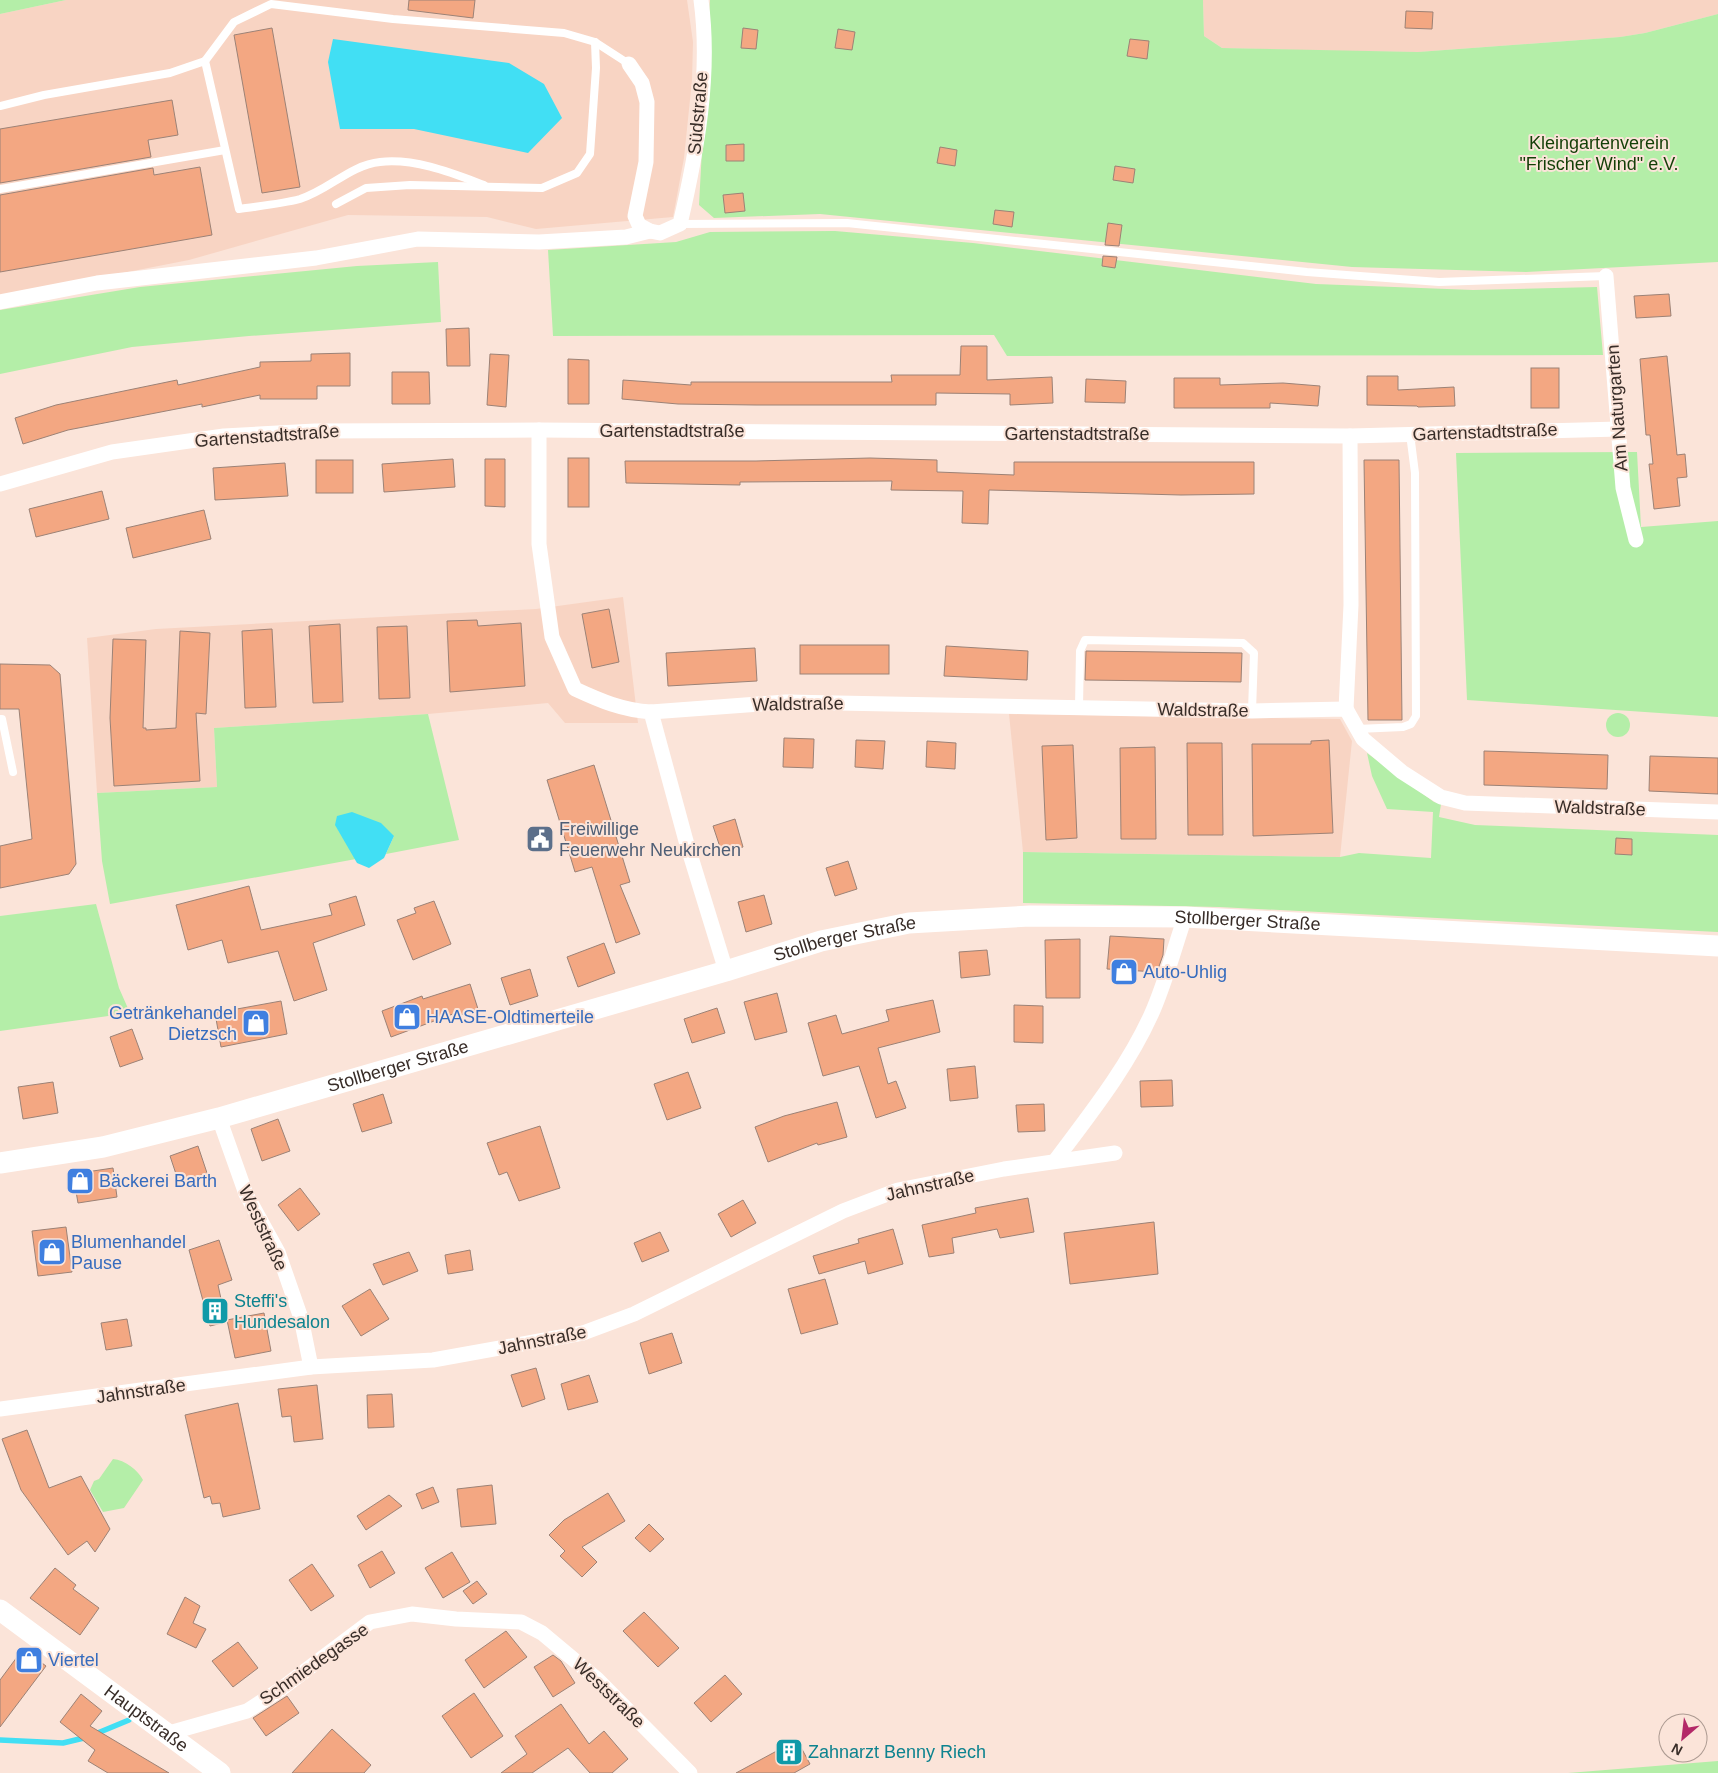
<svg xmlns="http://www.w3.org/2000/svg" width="1718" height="1773" font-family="Arial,sans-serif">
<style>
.built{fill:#f8d4c3}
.green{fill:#b4eea8}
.water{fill:#41dff4}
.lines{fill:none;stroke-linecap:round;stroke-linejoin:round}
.stream{stroke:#41dff4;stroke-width:5.5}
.building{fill:#f3a782;stroke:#9c8276}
.lane{stroke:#fff;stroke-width:8}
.street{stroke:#fff;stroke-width:15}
.secondary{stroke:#fff;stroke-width:21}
.labels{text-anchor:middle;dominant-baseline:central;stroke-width:4;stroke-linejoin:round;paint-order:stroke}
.street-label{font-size:18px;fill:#382d28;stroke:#fbe4d9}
.park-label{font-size:18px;fill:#133f07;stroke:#fbe4d9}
.service-label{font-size:18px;fill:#4e5e75;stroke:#fbe4d9;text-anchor:start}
.shop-label{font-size:18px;fill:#366cbe;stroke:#fbe4d9;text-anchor:start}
.culture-label{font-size:18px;fill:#0d838f;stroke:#fbe4d9;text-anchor:start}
</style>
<rect width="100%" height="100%" fill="#fbe4d9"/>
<g class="built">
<path d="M66,0H687L693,42L692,80L684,158L673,217L536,229L487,217L348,215L189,260L0,297V14Z"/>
<path d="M1203,0H1718V14L1645,33L1620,37L1418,52L1333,51L1222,48L1204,36Z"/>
<path d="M623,597L638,723H565L548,703L428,714L214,728L217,787L97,793L87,638L156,629L536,609Z"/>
<path d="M1009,714L1340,719L1352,741L1340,857L1023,852Z"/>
</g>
<g class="green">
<path d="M0,0H66L0,14Z"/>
<path d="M710,0H1203L1204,36L1222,48L1418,52L1620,37L1645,33L1718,14V262L1526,272L1352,267L820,214L714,218L699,205Z"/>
<path d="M835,231L973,243L1316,284L1473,290L1597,287L1603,355L1007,356L994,335L553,336L548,250L676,242L710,232Z"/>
<path d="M438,262L441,322L249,336L132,347L0,374V310L140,287L357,266Z"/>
<path d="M1637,452L1641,527L1718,521V717L1467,700L1456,453Z"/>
<circle cx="1618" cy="725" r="12"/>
<path d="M428,714L459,840L386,854L394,836L352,850L356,859L110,904L102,861L97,793L217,787L214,728Z"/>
<path d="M1367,753L1434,802L1441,804L1439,817L1475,825L1718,835V932L1219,907L1023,903V852L1340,857L1359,853L1431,858L1433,812L1387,809L1372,776Z"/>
<path d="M96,904L119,988L130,1013L0,1031V916Z"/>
<path d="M113,1459C125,1460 138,1470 143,1480L124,1508L103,1512L90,1490L94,1481L99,1479Z"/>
<path d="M1718,1761V1773H1568Z"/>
</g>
<g class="water">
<path d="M333,39L509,63L544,84L562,118L528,153L414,129H340L328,62Z"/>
<path d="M352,812L381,823L394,836L384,858L369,868L357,863L335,825L337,816Z"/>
</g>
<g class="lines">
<path class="stream" d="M0,1740L63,1743L88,1737L129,1720"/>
</g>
<g class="building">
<path d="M409,0H475L473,18L408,10Z"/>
<path d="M1406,11L1433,12L1432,29L1405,28Z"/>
<path d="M272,28L300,187L262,193L234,35Z"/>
<path d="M743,28L758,30L756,49L741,48Z"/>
<path d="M838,29L855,32L852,50L835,48Z"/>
<path d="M1130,39L1149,41L1147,59L1127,56Z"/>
<path d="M172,100L178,135L148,140L151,157L0,183V129Z"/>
<path d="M744,144V161H726V145Z"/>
<path d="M940,147L957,150L955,166L937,163Z"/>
<path d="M1115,166L1135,169L1133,183L1113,180Z"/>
<path d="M200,167L212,235L0,272V195L153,168L154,175Z"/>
<path d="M743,193L745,211L725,213L723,195Z"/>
<path d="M995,210L1014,212L1012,227L993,224Z"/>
<path d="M1108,223L1122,225L1119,246L1105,245Z"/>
<path d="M1103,256L1117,257L1115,268L1102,266Z"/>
<path d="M1669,294L1671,316L1636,318L1634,296Z"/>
<path d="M469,328L470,366H447L446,329Z"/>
<path d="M961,346H987V380L1052,377L1053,403L1010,405V394L936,393V405H756L678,404L622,399L623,380L691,385V382H892L891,375H960Z"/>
<path d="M350,353V386H317V399H260V395L202,407V404L68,430L23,444L15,418L56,405L177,380L178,385L260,367V362L311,361V354Z"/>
<path d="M490,354L509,355L506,407L487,405Z"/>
<path d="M1667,356L1677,455L1685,454L1687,477L1677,478L1680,506L1654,509L1649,464H1653L1650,435H1646L1640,359Z"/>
<path d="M568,359L589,360V404H568Z"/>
<rect x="1531" y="368" width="28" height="40"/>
<path d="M392,372H429L430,404H392Z"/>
<path d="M1367,376H1398V390L1454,387L1455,406L1418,407L1417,406L1367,405Z"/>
<path d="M1174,378H1220V385L1283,383L1320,386L1318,406L1270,403V408H1174Z"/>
<path d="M1086,379L1126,381L1125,403L1085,402Z"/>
<rect x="568" y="458" width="21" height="49"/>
<path d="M870,458L937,460V472L1014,475V462H1254V494L1181,495L989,490L988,524L962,523L963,491L891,490L892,481L740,482V485L626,483L625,461H756Z"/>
<path d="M453,459L455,487L384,492L382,464Z"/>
<path d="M485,459H505V507L485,506Z"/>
<rect x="316" y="460" width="37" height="33"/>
<path d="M1364,460H1399L1402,720H1368Z"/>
<path d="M285,463L288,496L215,500L213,468Z"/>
<path d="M102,491L109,519L36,537L29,509Z"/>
<path d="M204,510L211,539L133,558L126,528Z"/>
<path d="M609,609L619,662L592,668L582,614Z"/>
<path d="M477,620L478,626L521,623L525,686L450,692L447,621Z"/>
<path d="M340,624L343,702L313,703L309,626Z"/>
<path d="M407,626L410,698L379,699L377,627Z"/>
<path d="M272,629L276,707L245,708L242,631Z"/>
<path d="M180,631L210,633L206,714L196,713L200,781L114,786L110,718L113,639L146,640L143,728H146V730L176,728Z"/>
<rect x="800" y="645" width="89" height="29"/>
<path d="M946,646L1028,651L1027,680L944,676Z"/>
<path d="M755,648L757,681L668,686L666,653Z"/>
<path d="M1086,651L1242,653L1241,682L1085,680Z"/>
<path d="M0,664L50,665L60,674L76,864L69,874L0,888V846L32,839L19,709H0Z"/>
<path d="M784,738L814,739L813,768L783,767Z"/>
<path d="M856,740L885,741L883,769L855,767Z"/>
<path d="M1329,740L1333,833L1253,836L1252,744H1311V741Z"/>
<path d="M927,741L956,743L955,769L926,767Z"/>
<path d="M1187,743H1222L1223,835H1188Z"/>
<path d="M1073,745L1077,838L1046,840L1042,746Z"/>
<path d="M1155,747L1156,839H1121L1120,748Z"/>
<path d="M1484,751L1608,755L1607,789L1484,785Z"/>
<path d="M1650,756L1718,758V794L1649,791Z"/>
<path d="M594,765L630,882L620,885L640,934L616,943L592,867L575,872L547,780Z"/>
<path d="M735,819L743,847L722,853L713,826Z"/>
<path d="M1616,838L1632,839V855L1615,854Z"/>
<path d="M848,861L857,889L835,896L826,868Z"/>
<path d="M249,886L261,930L332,915L329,904L356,896L365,925L313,943L327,990L294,1001L278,951L228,963L222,940L188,950L176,905Z"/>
<path d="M764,895L772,924L746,932L738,902Z"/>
<path d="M434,901L451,944L413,960L397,920L416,913L414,908Z"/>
<path d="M1110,936L1164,939L1163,955L1157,972L1107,969Z"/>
<path d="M1080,939V998H1046L1045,940Z"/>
<path d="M604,943L615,973L578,987L567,957Z"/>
<path d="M987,950L990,975L961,978L959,952Z"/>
<path d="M530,969L538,996L510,1005L501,978Z"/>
<path d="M470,984L478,1009L454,1017L453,1014L391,1037L382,1011L422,996L423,999Z"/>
<path d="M777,993L787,1032L755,1040L744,1002Z"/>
<path d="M933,1000L940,1032L878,1048L888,1084L896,1081L906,1108L876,1118L859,1066L823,1076L808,1023L836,1015L842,1034L889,1021L886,1010Z"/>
<path d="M281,1001L287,1034L221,1047L215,1013Z"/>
<path d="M1014,1005L1043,1006V1043L1014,1042Z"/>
<path d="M717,1008L725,1033L692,1043L684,1019Z"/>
<path d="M132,1029L143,1059L120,1067L110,1037Z"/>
<path d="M975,1066L978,1098L950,1101L947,1069Z"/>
<path d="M688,1072L701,1108L667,1120L654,1084Z"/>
<path d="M1172,1080L1173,1106L1141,1107L1140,1081Z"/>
<path d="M53,1082L58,1113L23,1119L18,1087Z"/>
<path d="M383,1094L392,1123L362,1132L353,1104Z"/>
<path d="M837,1102L847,1137L818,1145L817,1143L768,1162L755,1127L784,1116Z"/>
<path d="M1044,1104L1045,1131L1018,1132L1016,1105Z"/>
<path d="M278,1119L290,1151L262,1161L251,1129Z"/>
<path d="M540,1126L560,1188L519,1201L507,1172L499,1175L487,1143Z"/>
<path d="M198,1146L207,1173L179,1183L170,1156Z"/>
<path d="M113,1168L117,1197L78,1203L73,1174Z"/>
<path d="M300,1188L320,1214L298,1231L278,1205Z"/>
<path d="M1028,1198L1034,1232L1000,1238L997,1229L952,1238L954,1253L929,1257L922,1225L976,1213L975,1208Z"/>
<path d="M743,1200L756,1223L731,1237L718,1214Z"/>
<path d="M1154,1222L1158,1274L1070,1284L1064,1233Z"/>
<path d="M66,1227L72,1272L38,1276L32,1231Z"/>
<path d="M893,1229L903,1264L868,1274L865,1261L819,1274L813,1256L859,1243L858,1239Z"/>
<path d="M660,1232L669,1251L642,1262L634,1243Z"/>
<path d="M219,1240L232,1280L218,1285L226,1322L210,1326L189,1250Z"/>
<path d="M470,1250L473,1270L448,1274L445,1255Z"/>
<path d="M409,1252L418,1271L383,1285L373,1264Z"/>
<path d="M825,1279L838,1324L801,1334L788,1289Z"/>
<path d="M370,1289L389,1319L361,1336L342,1306Z"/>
<path d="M264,1313L271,1351L235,1358L227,1320Z"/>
<path d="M127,1319L132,1346L106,1350L101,1323Z"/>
<path d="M672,1333L682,1363L649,1374L640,1343Z"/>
<path d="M536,1368L545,1399L522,1407L511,1375Z"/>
<path d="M589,1375L598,1402L568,1410L561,1384Z"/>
<path d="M317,1385L323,1439L294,1442L291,1416L282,1417L278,1389Z"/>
<path d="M392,1394L394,1427L368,1428L367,1395Z"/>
<path d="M238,1403L260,1509L223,1517L220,1503L212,1504L210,1496L204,1498L185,1415Z"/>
<path d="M27,1430L49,1488L81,1476L110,1529L95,1552L87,1541L68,1555L21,1490L2,1439Z"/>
<path d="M492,1485L496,1524L461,1527L457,1489Z"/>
<path d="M433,1487L439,1502L422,1509L416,1494Z"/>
<path d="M608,1493L625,1521L582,1547L597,1562L582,1577L560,1556L565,1551L549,1535L564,1520Z"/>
<path d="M389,1495L402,1506L366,1530L357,1516Z"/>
<path d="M649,1524L664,1539L650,1552L635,1538Z"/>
<path d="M382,1551L395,1573L370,1588L358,1565Z"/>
<path d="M452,1552L470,1582L443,1598L425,1568Z"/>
<path d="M312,1564L334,1596L311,1611L289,1580Z"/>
<path d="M55,1568L76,1585L73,1589L99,1608L80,1635L30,1598Z"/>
<path d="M477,1581L487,1594L473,1604L463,1591Z"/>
<path d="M185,1597L200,1606L193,1623L206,1629L196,1648L167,1634Z"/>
<path d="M644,1612L679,1648L658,1667L623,1631Z"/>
<path d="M506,1631L527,1657L484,1688L465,1660Z"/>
<path d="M238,1642L258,1668L233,1687L212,1661Z"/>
<path d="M23,1649L46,1666L0,1727V1680Z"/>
<path d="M553,1655L561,1661L575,1683L553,1697L534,1667Z"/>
<path d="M725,1675L742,1694L711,1722L694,1703Z"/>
<path d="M474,1693L503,1736L471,1758L442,1716Z"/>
<path d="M81,1694L102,1711L90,1726L169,1773H108L88,1761L95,1750L60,1722Z"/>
<path d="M287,1696L299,1713L266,1736L253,1718Z"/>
<path d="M561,1704L589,1744L604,1731L628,1759L612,1773H590L568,1748L532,1773H501L527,1754L515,1736Z"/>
<path d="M332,1729L371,1765L364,1773H292Z"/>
<path d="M797,1740L810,1764L794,1773H736Z"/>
</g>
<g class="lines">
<g class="lane">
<path d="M205,61L239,209C259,206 281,204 300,199C329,190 350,165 380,162C415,158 452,173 484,185"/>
<path d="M0,106L44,95L170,73L205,61L234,22L271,4L393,19L564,33L595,42L629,64"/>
<path d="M0,189L225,150"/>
<path d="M336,204L366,188L410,185L542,188L577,173L590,154L596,68L595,42"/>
<path d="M680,224L847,223L1307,272L1439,282L1606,276"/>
<path d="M1079,707L1080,651L1085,640L1243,643L1254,653L1252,711"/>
<path d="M0,719H2L13,772"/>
<path d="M1357,729L1403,727L1411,724L1416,716L1415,473L1410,434"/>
</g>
<g class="street">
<path d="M629,64L642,83L647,102L646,162L635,216L639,225L650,231"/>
<path d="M1606,276L1623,488L1636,540"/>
<path d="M0,302L97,283L316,258L418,239L539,242L626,237L650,231L660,233L680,224C697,152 711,74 701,0"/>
<path d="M539,430V544L552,637L575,689C601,701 622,710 651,712L686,841L726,971"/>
<path d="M0,484L112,452L224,436L315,431L539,430L1350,436L1619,429"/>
<path d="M1346,709L1351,605L1350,436"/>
<path d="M651,712L786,702L1252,711L1346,709L1363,739L1402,772L1441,797L1465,803L1718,812"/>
<path d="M219,1118L246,1194L278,1252L301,1318L311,1367"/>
<path d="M1055,1161C1090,1114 1127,1068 1151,1015C1165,984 1174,949 1185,917"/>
<path d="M0,1409L311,1367L433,1360L583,1333L634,1314L843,1211L898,1190L1004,1169L1115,1153"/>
<path d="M169,1733L247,1711L281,1689L370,1622L412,1614L456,1619L521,1622L542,1633L597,1679L690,1773"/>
</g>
<g class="secondary">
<path id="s1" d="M0,1163L103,1147L219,1118L726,971L821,941L909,923L1030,916L1185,917L1718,946"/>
<path id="s2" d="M0,1610L220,1773"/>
</g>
</g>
<defs>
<symbol id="civic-square" viewBox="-11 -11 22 22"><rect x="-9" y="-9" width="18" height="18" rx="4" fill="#5c6f8a" stroke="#fbe4d9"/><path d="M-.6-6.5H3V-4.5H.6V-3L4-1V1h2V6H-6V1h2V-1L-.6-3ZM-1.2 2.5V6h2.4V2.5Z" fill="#fff"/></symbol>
<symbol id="shop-square" viewBox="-11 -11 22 22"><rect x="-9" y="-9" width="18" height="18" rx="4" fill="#3f7fe0" stroke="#fbe4d9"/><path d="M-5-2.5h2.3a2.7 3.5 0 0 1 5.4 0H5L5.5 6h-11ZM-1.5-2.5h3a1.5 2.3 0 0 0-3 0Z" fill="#fff"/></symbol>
<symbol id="building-square" viewBox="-11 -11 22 22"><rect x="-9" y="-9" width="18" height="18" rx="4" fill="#0f9aa8" stroke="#fbe4d9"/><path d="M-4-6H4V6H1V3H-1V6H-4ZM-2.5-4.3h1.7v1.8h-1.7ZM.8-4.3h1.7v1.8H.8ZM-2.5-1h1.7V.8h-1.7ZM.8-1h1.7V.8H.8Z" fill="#fff"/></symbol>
</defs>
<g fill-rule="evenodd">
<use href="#civic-square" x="524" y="823" width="32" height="32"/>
<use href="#shop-square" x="1108" y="956" width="32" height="32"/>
<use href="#shop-square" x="391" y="1001" width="32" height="32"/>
<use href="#shop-square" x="240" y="1007" width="32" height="32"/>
<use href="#shop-square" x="64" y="1165" width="32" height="32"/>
<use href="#shop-square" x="36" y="1236" width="32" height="32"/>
<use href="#building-square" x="199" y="1295" width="32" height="32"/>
<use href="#shop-square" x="13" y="1644" width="32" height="32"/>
<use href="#building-square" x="773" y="1736" width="32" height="32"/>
</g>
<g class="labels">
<g class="street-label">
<text transform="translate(698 113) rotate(-85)">Südstraße</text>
<text transform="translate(1617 408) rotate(-94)">Am Naturgarten</text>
<text x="672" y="431">Gartenstadtstraße</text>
<text transform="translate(1485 432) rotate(-2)">Gartenstadtstraße</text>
<text x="1077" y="434">Gartenstadtstraße</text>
<text transform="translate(267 436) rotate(-4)">Gartenstadtstraße</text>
<text transform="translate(798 704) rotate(-1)">Waldstraße</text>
<text transform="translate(1203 710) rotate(1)">Waldstraße</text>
<text transform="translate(1600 808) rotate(2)">Waldstraße</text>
<text stroke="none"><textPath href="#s1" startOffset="1280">Stollberger Straße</textPath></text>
<text stroke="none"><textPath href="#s1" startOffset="875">Stollberger Straße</textPath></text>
<text stroke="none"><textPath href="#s1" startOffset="410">Stollberger Straße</textPath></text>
<text transform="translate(930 1185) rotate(-13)">Jahnstraße</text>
<text transform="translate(263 1228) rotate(65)">Weststraße</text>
<text transform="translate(542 1340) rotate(-11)">Jahnstraße</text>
<text transform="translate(141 1391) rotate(-8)">Jahnstraße</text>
<text transform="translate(314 1664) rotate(-35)">Schmiedegasse</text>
<text transform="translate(609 1693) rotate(44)">Weststraße</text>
<text stroke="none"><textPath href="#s2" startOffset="182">Hauptstraße</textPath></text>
</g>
<g class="park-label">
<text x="1599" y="143">Kleingartenverein<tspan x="1599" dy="21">"Frischer Wind" e.V.</tspan></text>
</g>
<g class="service-label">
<text x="559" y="829">Freiwillige<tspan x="559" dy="21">Feuerwehr Neukirchen</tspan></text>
</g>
<g class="shop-label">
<text x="1143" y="972">Auto-Uhlig</text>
<text x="237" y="1013" text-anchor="end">Getränkehandel<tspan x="237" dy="21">Dietzsch</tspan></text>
<text x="426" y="1017">HAASE-Oldtimerteile</text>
<text x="99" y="1181">Bäckerei Barth</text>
<text x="71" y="1242">Blumenhandel<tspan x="71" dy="21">Pause</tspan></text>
<text x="48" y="1660">Viertel</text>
</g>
<g class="culture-label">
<text x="234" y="1301">Steffi's<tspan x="234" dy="21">Hundesalon</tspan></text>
<text x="808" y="1752">Zahnarzt Benny Riech</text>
</g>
</g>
<g transform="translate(1683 1738) rotate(208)"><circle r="24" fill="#fbe4d9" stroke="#ad9b92"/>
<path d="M0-4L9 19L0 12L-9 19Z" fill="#b32968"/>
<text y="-8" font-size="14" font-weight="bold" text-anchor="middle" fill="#382d28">N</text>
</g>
</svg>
